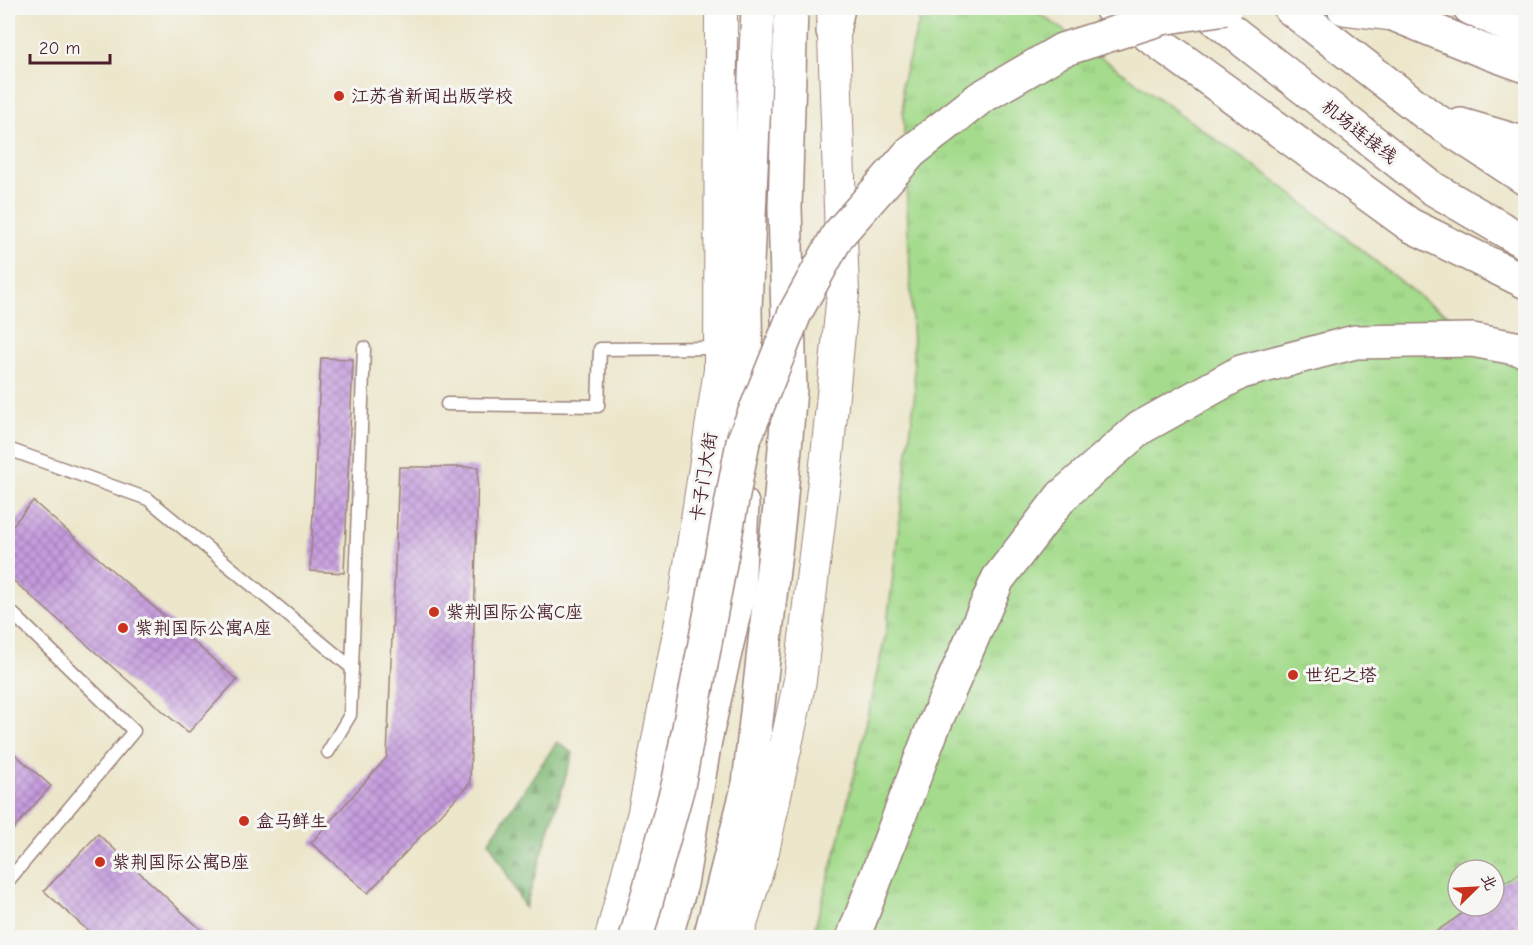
<svg xmlns="http://www.w3.org/2000/svg" width="1533" height="945" font-family="'Comic Neue','LXGW WenKai TC',sans-serif">
<style>
.forest{fill:url(#forest-firs);stroke:#666d52;stroke-width:1.5}
.park{fill:url(#park-tufts);stroke:#777d5c;stroke-width:1.5;fill-rule:evenodd}
.building{fill:url(#building-cross-hatch)}
.lines{fill:none;stroke-linecap:round;stroke-linejoin:round}
.lane-casing{stroke:#9b827a;stroke-width:15}
.secondary-casing{stroke:#9b827a;stroke-width:34}
.primary-casing{stroke:#9b827a;stroke-width:36}
.highway-casing{stroke:#9b827a;stroke-width:36}
.lane{stroke:#fff;stroke-width:12}
.secondary{stroke:#fff;stroke-width:32}
.primary{stroke:#fff;stroke-width:33}
.highway{stroke:#fff;stroke-width:33}
.highway-bridge-casing{stroke:#9b827a;stroke-width:36;stroke-linecap:butt}
.highway-bridge{stroke:#fff;stroke-width:33}
.poi-dot{fill:#c8321e;stroke:#f6f6f2;stroke-width:2}
.labels{text-anchor:middle;dominant-baseline:central;stroke-width:6;stroke-linejoin:round;paint-order:stroke}
.poi-label{font-size:18px;fill:#4a1f2b;stroke:#f6f6f2;text-anchor:start}
.street-label{font-size:18px;fill:#4a1f2b;stroke:#f6f6f2}
</style>
<defs>
<pattern id="forest-firs" width="22" height="20" patternUnits="userSpaceOnUse" patternTransform="scale(1.5)"><rect width="22" height="20" fill="#83bb78"/><path d="M5 1l3.5 6h-7zM16 11l3.5 6h-7z" fill="#6d9763"/></pattern>
<pattern id="park-tufts" width="24" height="20" patternUnits="userSpaceOnUse" patternTransform="scale(1.5)"><rect width="24" height="20" fill="#a4db8c"/><path d="M3 7l-1-3M5 7V3M7 7l1-3M15 17l-1-3M17 17v-4M19 17l1-3" fill="none" stroke="#8fbc79"/></pattern>
<pattern id="building-cross-hatch" width="8" height="8" patternUnits="userSpaceOnUse" patternTransform="scale(1.5)"><rect width="8" height="8" fill="#c59bde"/><path d="M0 0l8 8M0 8l8-8" fill="none" stroke="#a27eb4"/></pattern>
</defs>
<rect width="100%" height="100%" fill="#f6f6f2"/>
<filter id="ink" filterUnits="userSpaceOnUse"><feTurbulence type="fractalNoise" baseFrequency=".0167" numOctaves="2"/><feDisplacementMap in="SourceGraphic" scale="12" xChannelSelector="R" yChannelSelector="G"/><feConvolveMatrix kernelMatrix="1 2 1 2 8 2 1 2 1" color-interpolation-filters="sRGB"/></filter>
<filter id="wash" filterUnits="userSpaceOnUse"><feTurbulence type="fractalNoise" baseFrequency=".008" numOctaves="4" result="noise"/><feDisplacementMap in="SourceGraphic" scale="24" xChannelSelector="R" yChannelSelector="G"/><feGaussianBlur stdDeviation="1.35" result="paint"/><feColorMatrix in="noise" values="0 0 0 0 0 0 0 0 0 0 0 0 0 0 0 0 0 1.4 0 .05"/><feComposite in="paint" operator="in"/></filter>
<g filter="url(#wash)">
<rect width="100%" height="100%" fill="#ece6ca"/>
<path class="forest" d="M557,742L573,753L525,908L489,841Z"/>
<path class="park" d="M923,8H1032L1284,188L1430,305L1525,356V937L812,938L839,840L886,633L915,393L902,83ZM1458,870H1494V906H1458Z"/>
<g id="blocks">
<g class="building">
<path d="M321,358L353,359L344,573L310,571Z"/>
<path d="M399,467H478L470,783L368,893L311,843L387,757Z"/>
<path d="M33,501L237,680L188,733L8,576V531Z"/>
<path d="M8,748L51,786L8,835Z"/>
<path d="M98,834L210,938H96L44,891Z"/>
<path d="M1526,869V938H1427L1473,906H1494V886L1511,879Z"/>
</g>
</g>
</g>
<g filter="url(#ink)">
<use href="#blocks" fill-opacity="0" stroke="#9b827a" stroke-width="1.5"/>
<g class="lines">
<defs>
<g id="lane">
<path d="M447,404L598,406L600,349L720,348"/>
<path d="M8,449L148,499L352,668L364,348"/>
<path d="M8,609L134,731L8,881"/>
<path d="M328,752L350,715L352,668"/>
</g>
<g id="secondary">
<path d="M611,938L644,812L682,617L720,370L721,8"/>
<path d="M737,938L763,851L800,680L827,456L843,293L833,8"/>
</g>
<path id="primary" d="M1470,8L1526,33"/>
<g id="highway">
<path d="M1111,8L1410,225L1526,282"/>
<path d="M1202,8L1432,188L1526,243"/>
<path d="M1290,8L1428,115L1526,179"/>
<path d="M1344,8L1393,14L1479,49L1526,66"/>
<path d="M833,31L838,8"/>
<path d="M1461,125L1526,144"/>
<path d="M744,434L746,382L745,309L758,8"/>
<path d="M665,938L681,884L705,740L738,595L742,504"/>
<path d="M710,938L749,784L780,507L790,389L785,207L791,8"/>
</g>
</defs>
<use href="#lane" class="lane-casing"/>
<use href="#secondary" class="secondary-casing"/>
<use href="#primary" class="primary-casing"/>
<use href="#highway" class="highway-casing"/>
<use href="#lane" class="lane"/>
<use href="#secondary" class="secondary"/>
<use href="#primary" class="primary"/>
<use href="#highway" class="highway"/>
<defs>
<g id="highway-bridge">
<path d="M636,938L678,786L743,442L795,313L838,235L911,152L980,98L1062,50L1162,18L1225,8"/>
<path d="M853,938L932,730L998,579L1062,496L1140,428L1241,372L1355,342L1472,340L1526,350"/>
</g>
</defs>
<use href="#highway-bridge" class="highway-bridge-casing"/>
<use href="#highway-bridge" class="highway-bridge"/>
</g>
</g>
<g class="poi-dot">
<circle cx="339" cy="96" r="6"/>
<circle cx="434" cy="612" r="6"/>
<circle cx="123" cy="628" r="6"/>
<circle cx="1293" cy="675" r="6"/>
<circle cx="244" cy="821" r="6"/>
<circle cx="100" cy="862" r="6"/>
</g>
<g class="labels">
<g class="poi-label">
<text x="351" y="96">江苏省新闻出版学校</text>
<text x="446" y="612">紫荆国际公寓C座</text>
<text x="135" y="628">紫荆国际公寓A座</text>
<text x="1305" y="675">世纪之塔</text>
<text x="256" y="821">盒马鲜生</text>
<text x="112" y="862">紫荆国际公寓B座</text>
</g>
<g class="street-label">
<text transform="translate(1359 132) rotate(38)">机场连接线</text>
<text transform="translate(704 477) rotate(-81)">卡子门大街</text>
</g>
</g>
<rect width="1533" height="945" fill="none" stroke="#f6f6f2" stroke-width="30"/>
<g transform="translate(1476 888) rotate(66)"><circle r="28" fill="#f6f6f2" stroke="#b1a0a2" stroke-width="1.5"/>
<path d="M0-4.5L10 22L0 15L-10 22Z" fill="#c8321e"/>
<text y="-9" font-size="16" font-weight="bold" text-anchor="middle" fill="#4a1f2b">北</text>
</g>
<path d="M30 54v9h80v-9" fill="none" stroke="#4a1f2b" stroke-width="3"/>
<text x="39" y="54" font-size="18" fill="#4a1f2b" stroke="#f6f6f2" stroke-width="4.5" paint-order="stroke">20 m</text>
</svg>
